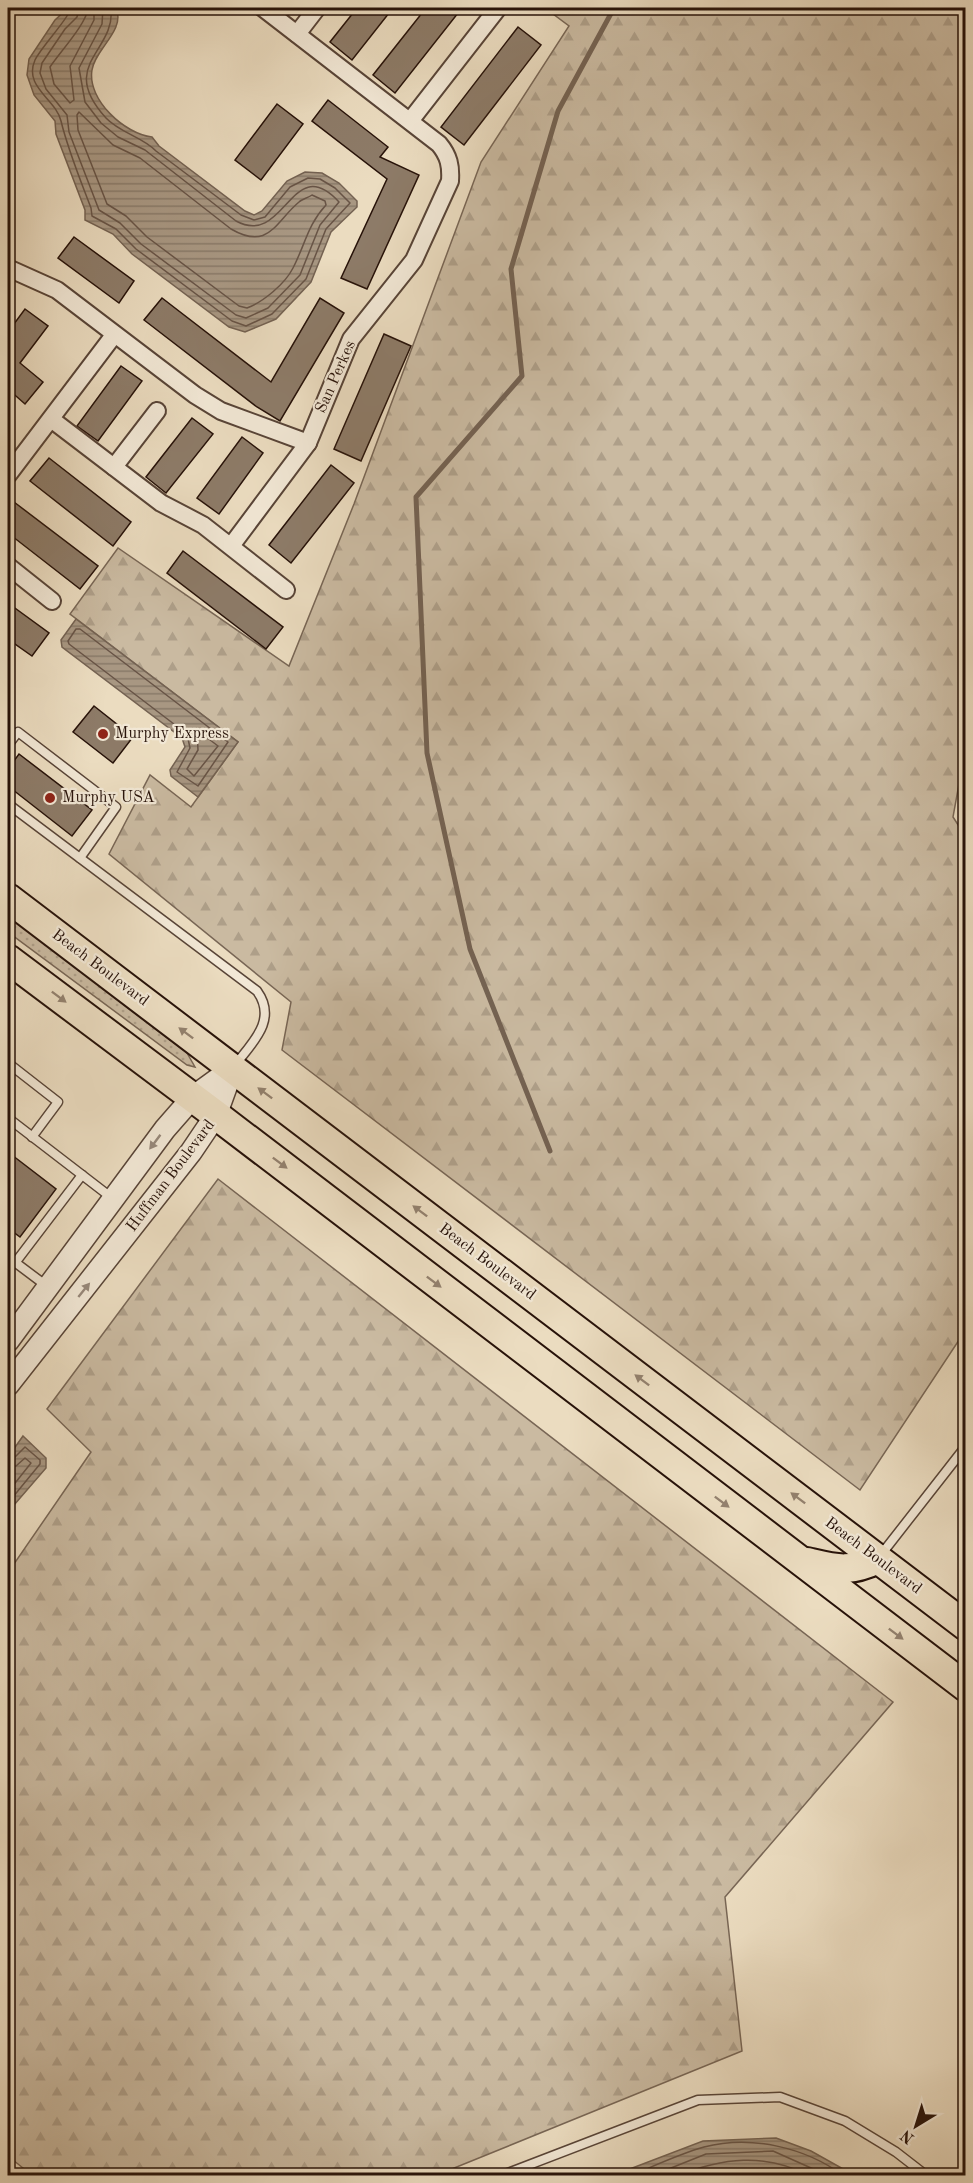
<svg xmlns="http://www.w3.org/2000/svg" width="973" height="2183" font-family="'Old Standard TT',serif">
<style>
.grass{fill:url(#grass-dots);stroke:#786655;stroke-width:1.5}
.forest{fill:url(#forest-firs);stroke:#786655;stroke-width:1.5}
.water{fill:url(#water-rules);stroke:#746252;stroke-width:1.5}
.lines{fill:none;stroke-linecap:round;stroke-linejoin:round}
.shore{stroke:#685446;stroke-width:1.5}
.stream{stroke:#746252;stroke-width:5}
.building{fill:#8d7b68;stroke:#271209;stroke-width:1.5}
.service-casing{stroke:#584437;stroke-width:11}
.minor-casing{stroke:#584437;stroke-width:20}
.tertiary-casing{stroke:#584437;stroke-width:24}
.trunk-casing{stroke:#271209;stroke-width:32}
.service{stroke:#f2e8d6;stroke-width:8}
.minor{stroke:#f2e8d6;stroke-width:16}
.tertiary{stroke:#f2e8d6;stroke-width:21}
.trunk{stroke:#ebdcc0;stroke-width:28}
.oneway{fill:#93816e}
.oneway2{fill:#97887a}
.poi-dot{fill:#8f2418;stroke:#f2e8d6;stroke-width:2}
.labels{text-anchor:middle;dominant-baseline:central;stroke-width:4.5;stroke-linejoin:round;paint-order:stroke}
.street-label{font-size:16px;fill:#271209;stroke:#f2e8d6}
.poi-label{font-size:16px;fill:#271209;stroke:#f2e8d6;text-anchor:start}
</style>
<defs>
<pattern id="grass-dots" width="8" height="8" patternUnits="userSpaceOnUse" patternTransform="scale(1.5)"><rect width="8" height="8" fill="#cabaa1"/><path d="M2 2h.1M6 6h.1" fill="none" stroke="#ae9f89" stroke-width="1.8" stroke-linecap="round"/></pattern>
<pattern id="forest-firs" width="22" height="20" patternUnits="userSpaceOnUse" patternTransform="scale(1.5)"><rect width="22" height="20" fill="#cabaa1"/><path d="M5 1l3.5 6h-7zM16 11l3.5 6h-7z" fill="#ae9f89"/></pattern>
<pattern id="water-rules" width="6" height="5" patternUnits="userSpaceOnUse" patternTransform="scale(1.5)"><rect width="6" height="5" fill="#a89782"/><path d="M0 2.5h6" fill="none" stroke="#897a69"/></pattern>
</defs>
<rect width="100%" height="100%" fill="#ebdcc0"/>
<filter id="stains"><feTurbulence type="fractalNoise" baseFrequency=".00333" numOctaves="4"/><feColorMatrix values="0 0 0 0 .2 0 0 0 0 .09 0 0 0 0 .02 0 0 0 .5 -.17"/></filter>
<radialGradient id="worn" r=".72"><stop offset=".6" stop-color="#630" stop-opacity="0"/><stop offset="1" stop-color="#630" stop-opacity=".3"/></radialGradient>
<path class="grass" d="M8,916L187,1053L195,1067L187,1065L8,932Z"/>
<g class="forest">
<path d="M545,8H965L966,745L953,817L966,837L965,1331L860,1490L282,1050L291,1002L109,854L150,775L191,807L238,742L70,614L118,548L289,666L354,504L481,162L569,26Z"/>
<path d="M218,1179L893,1702L725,1897L742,2051L437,2175L33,2176L8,2156V1559L14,1564L91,1452L47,1409Z"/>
</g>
<g class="water">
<path d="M68,8H116C126,30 95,49 92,70C87,100 125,134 152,137L159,146L245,211L254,215L262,211L287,181L305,172L322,173L339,183L357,201V207L331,232L311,282L276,319L245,332L229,327L132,254L113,234L85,220V210L56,134L55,121L34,95L27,75L29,59L55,20Z"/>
<path d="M76,619L238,742L198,797L171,776L170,770L185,747L182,738L62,647L61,640Z"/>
<path d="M23,1436L46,1458V1468L8,1512V1457Z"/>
<path d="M776,2138L811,2151L854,2175H614L703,2141Z"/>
</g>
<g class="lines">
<g class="shore">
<path d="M71,8C70,17 41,47 35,60C23,87 56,99 61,121C68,150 80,179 91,208L92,216L116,229L136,249L232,321L246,326L272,314L306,279L326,229L350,203L335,188L320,179L308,178L290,187L265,217L254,220L241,215L156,151C143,137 120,133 106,118C57,64 116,52 111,8"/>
<path d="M79,8L77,17L65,29L42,63L40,73L46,89L67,115L69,132L99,210L120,223L141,244L236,315L246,318L268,308L300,275L320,225L339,202C291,150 286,248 236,221L145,150L118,137L101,123L85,102L79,68L102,24L103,8"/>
<path d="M88,8C87,23 60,52 50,67L54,84L70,103L74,100L70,66L94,20V8"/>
<path d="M79,112L113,145L140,158L231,229C269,251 275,222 299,202C302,199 308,198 312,195L325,201L326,205C308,224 305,245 293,268C285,284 263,302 247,308L239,306L147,237L126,216L107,204L78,130L77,115Z"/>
<path d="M76,629H80L228,742L198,786L177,772L190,748L187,734L69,644L68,641Z"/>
<path d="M197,730L218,746L194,776L187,769L198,750Z"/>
<path d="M8,1460L14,1458L25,1447L40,1460V1464L8,1503"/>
<path d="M8,1467L16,1466L25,1458L31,1463L8,1492"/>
<path d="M630,2176C654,2166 679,2154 704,2147C751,2135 805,2147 844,2176"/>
<path d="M651,2176L706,2154L773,2151L829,2176"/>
<path d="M676,2176C722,2158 765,2152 810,2176"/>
</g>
<path class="stream" d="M550,1151L470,949L427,753L416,497L522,376L511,269L558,111L614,8"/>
</g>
<g class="building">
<path d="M357,8H393L352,60L330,42Z"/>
<path d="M426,8H462L395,93L373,75Z"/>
<path d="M518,27L541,45L464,145L441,127Z"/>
<path d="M328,100L388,147L380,157L419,175L367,289L341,278L387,179L312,121Z"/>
<path d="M277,104L303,124L261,180L235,160Z"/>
<path d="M74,237L134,281L119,303L58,258Z"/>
<path d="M162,298L271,382L320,298L344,313L280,421L257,407L144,320Z"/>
<path d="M25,309L48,326L20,363L43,382L25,404L8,389V332Z"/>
<path d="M384,334L411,346L361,461L334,449Z"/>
<path d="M121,366L142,381L98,441L77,426Z"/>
<path d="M192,418L213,434L166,493L146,477Z"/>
<path d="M242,437L263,453L219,514L197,498Z"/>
<path d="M49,458L131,522L113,546L30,481Z"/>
<path d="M331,465L354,483L291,563L269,545Z"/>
<path d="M14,502L98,566L80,589L8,533V511Z"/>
<path d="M183,551L283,627L266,649L167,573Z"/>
<path d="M8,603L49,633L32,656L8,639Z"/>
<path d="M94,706L133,737L113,763L73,732Z"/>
<path d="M19,754L92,810L72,836L8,786V769Z"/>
<path d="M8,1152L56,1189L20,1237L8,1228Z"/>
</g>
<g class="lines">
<defs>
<g id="service">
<path d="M8,745L18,732L116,807L80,858"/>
<path d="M8,804L257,991C278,1020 252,1043 235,1065"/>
<path d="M8,1063L58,1102L32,1137"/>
<path d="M8,1118L112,1198"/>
<path d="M8,1257L48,1287"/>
<path d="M15,1263L82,1175"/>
<path d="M880,1556L966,1446"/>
<path d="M500,2176L698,2100L780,2097L845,2121L896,2152L927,2176"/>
</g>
<g id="minor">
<path d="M297,34L317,8"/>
<path d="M410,121L498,8"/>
<path d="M8,268L57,290L195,395L221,411L308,443"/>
<path d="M51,419L161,503L203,525L286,590"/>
<path d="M114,467L157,411"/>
<path d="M8,475L114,335"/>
<path d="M231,546L308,443L351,339L414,260L450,181C451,166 449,156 439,144L263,8"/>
<path d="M8,566L52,601"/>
</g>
<g id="tertiary">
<path d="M8,1341L165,1129L193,1097L233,1068"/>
<path d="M8,1385L191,1152L216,1115L233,1068"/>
</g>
<g id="trunk">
<path d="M8,898L966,1626"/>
<path d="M8,959L216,1115L966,1687"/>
<path d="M807,1562C837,1569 849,1573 878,1559"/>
</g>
</defs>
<use href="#service" class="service-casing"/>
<use href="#minor" class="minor-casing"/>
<use href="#tertiary" class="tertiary-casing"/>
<use href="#trunk" class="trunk-casing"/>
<use href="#service" class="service"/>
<use href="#minor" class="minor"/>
<use href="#tertiary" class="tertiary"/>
<use href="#trunk" class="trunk"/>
</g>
<defs><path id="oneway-solid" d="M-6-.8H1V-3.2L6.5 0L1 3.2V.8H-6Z" transform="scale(1.5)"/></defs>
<g class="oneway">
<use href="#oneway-solid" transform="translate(59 997) rotate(37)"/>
<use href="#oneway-solid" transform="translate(186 1033) rotate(-143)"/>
<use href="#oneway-solid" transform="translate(265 1093) rotate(-143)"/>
<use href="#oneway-solid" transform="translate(280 1163) rotate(37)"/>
<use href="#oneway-solid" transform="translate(420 1211) rotate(-143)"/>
<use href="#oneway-solid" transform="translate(434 1282) rotate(37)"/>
<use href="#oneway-solid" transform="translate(642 1380) rotate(-143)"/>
<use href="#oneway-solid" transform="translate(798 1498) rotate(-143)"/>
<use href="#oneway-solid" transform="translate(722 1502) rotate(37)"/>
<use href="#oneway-solid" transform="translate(896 1634) rotate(37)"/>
</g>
<g class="oneway2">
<use href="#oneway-solid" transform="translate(155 1142) rotate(127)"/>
<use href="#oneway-solid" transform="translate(84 1290) rotate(-51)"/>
</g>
<g class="poi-dot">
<circle cx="103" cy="734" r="6"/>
<circle cx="50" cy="798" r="6"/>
</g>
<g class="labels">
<g class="street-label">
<text transform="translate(336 377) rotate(-66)">San Perkes</text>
<text transform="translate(100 968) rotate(37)">Beach Boulevard</text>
<text transform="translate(171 1176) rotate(-53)">Huffman Boulevard</text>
<text transform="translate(487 1262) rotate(37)">Beach Boulevard</text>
<text transform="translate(873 1556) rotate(37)">Beach Boulevard</text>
</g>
<g class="poi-label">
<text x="115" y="734">Murphy Express</text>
<text x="62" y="798">Murphy USA</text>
</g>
</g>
<rect width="973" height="2183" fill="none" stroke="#ebdcc0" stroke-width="30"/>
<rect x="9" y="9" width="955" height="2165" fill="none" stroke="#271209" stroke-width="3"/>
<rect x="15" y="15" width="943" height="2153" fill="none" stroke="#271209" stroke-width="1.5"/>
<g transform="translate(916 2126) rotate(218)" stroke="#f2e8d6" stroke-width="4.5" paint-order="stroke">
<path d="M0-4.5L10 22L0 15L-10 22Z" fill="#271209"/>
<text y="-9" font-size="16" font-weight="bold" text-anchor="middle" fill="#271209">N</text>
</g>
<rect width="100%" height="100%" filter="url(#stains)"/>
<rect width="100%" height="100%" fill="url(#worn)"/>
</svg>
